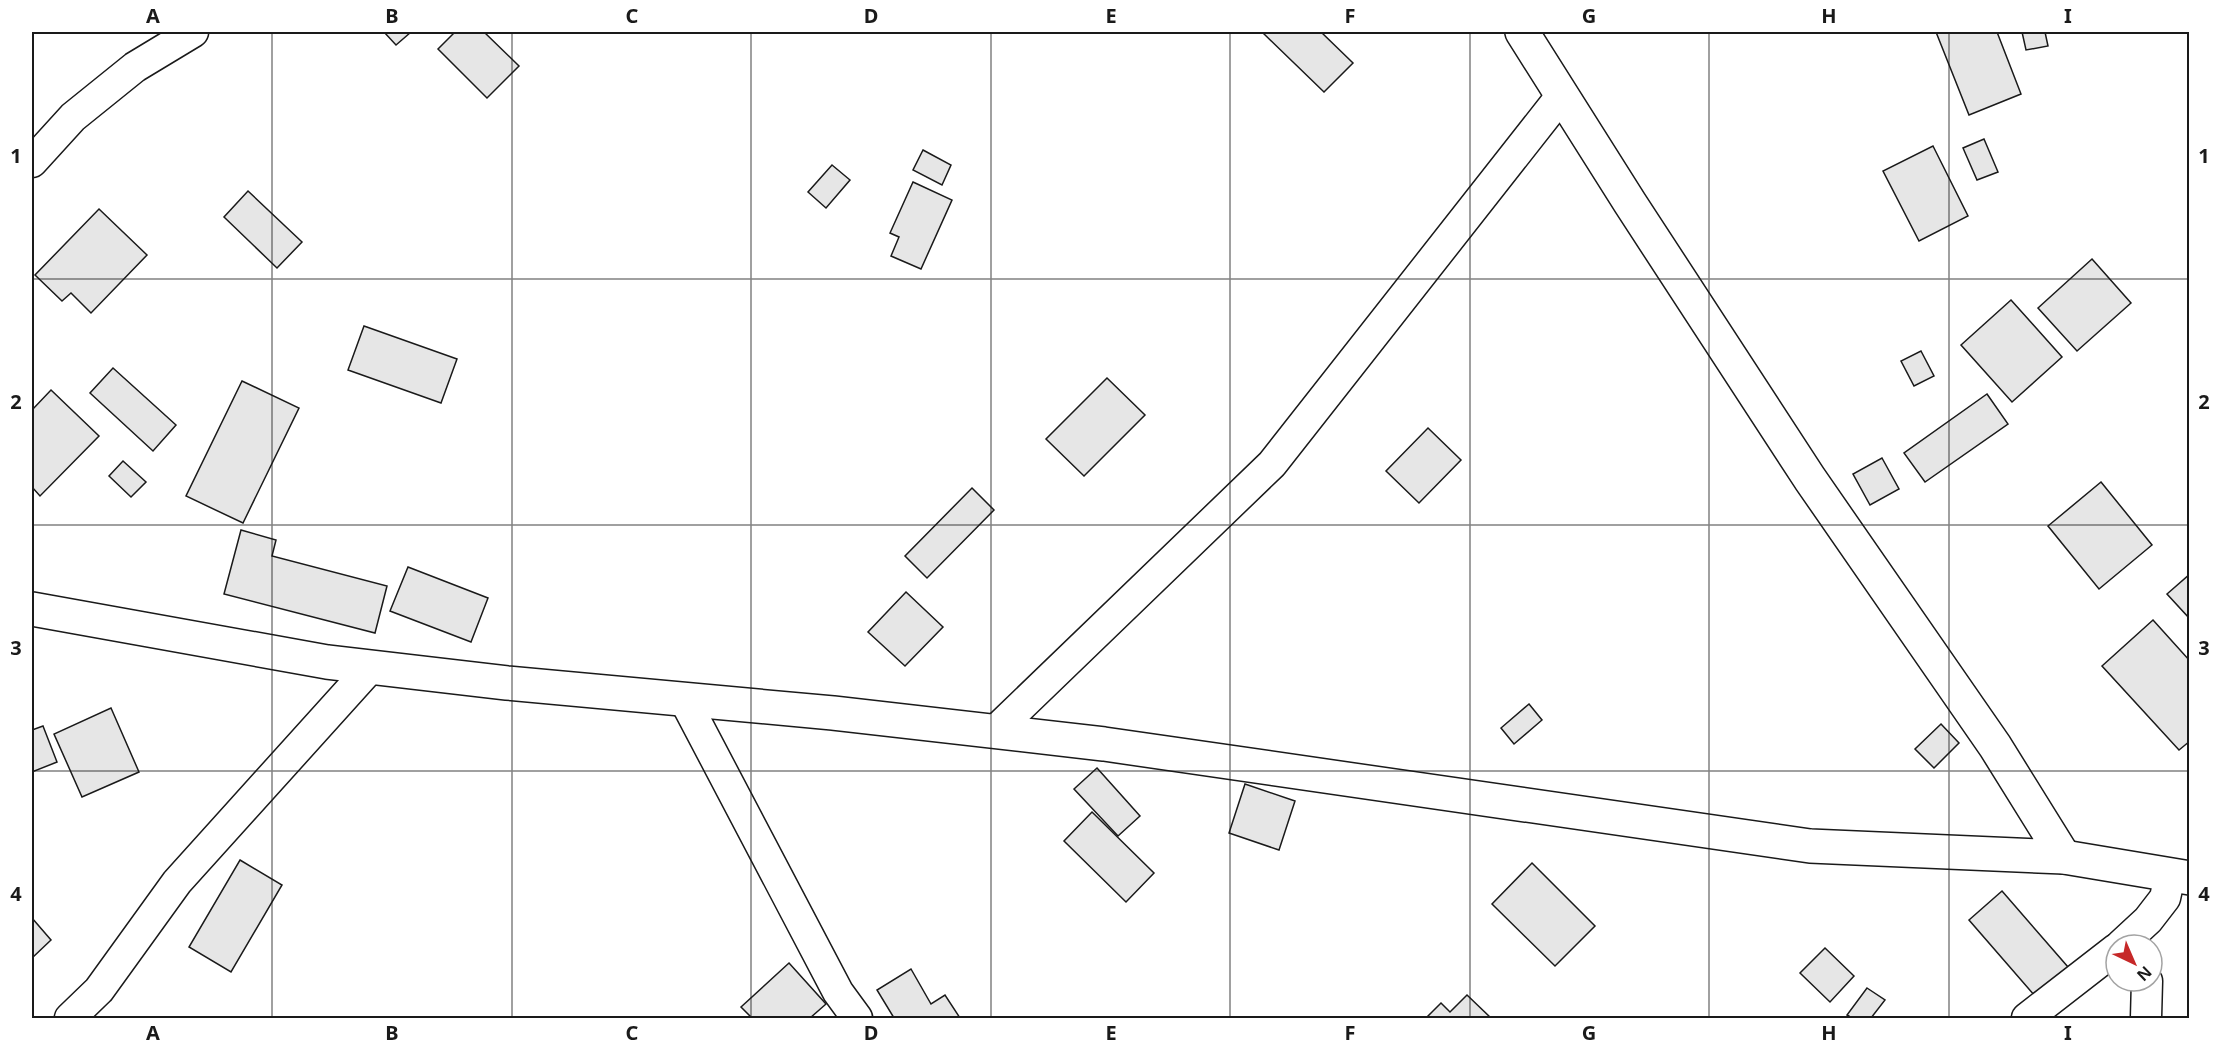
<svg xmlns="http://www.w3.org/2000/svg" width="2221" height="1050" font-family="'Noto Sans',sans-serif">
<style>
.building{fill:#e6e6e6;stroke:#1a1a1a;stroke-width:1.5}
.lines{fill:none;stroke-linecap:round;stroke-linejoin:round}
.minor-casing{stroke:#1a1a1a;stroke-width:33}
.tertiary-casing{stroke:#1a1a1a;stroke-width:36}
.secondary-casing{stroke:#1a1a1a;stroke-width:36}
.minor{stroke:#fff;stroke-width:30}
.tertiary{stroke:#fff;stroke-width:33}
.secondary{stroke:#fff;stroke-width:33}
.grid{fill:none;stroke:#1a1a1a;stroke-width:1.5;stroke-opacity:0.55}
.neatline{fill:none;stroke:#1a1a1a;stroke-width:2}
.grid-label{font-size:20px;text-anchor:middle;font-weight:bold;fill:#1a1a1a}
</style>
<rect width="100%" height="100%" fill="#fff"/>
<g class="building">
<path d="M384,32H411L396,45Z"/>
<path d="M455,32H484L519,66L487,98L438,49Z"/>
<path d="M1262,32H1321L1353,63L1324,92Z"/>
<path d="M1936,32H1997L2021,94L1969,115Z"/>
<path d="M2022,32H2045L2048,46L2026,50Z"/>
<path d="M1984,139L1998,172L1977,180L1963,148Z"/>
<path d="M1933,146L1968,216L1919,241L1883,171Z"/>
<path d="M923,150L951,165L942,185L913,170Z"/>
<path d="M832,165L850,180L826,208L808,192Z"/>
<path d="M913,182L952,200L921,269L891,256L899,237L890,233Z"/>
<path d="M248,191L302,242L277,268L224,217Z"/>
<path d="M99,209L147,255L91,313L71,293L62,301L35,275Z"/>
<path d="M2092,259L2131,303L2077,351L2038,308Z"/>
<path d="M2011,300L2062,357L2012,402L1961,345Z"/>
<path d="M364,326L457,359L441,403L348,370Z"/>
<path d="M1921,351L1934,376L1914,386L1901,361Z"/>
<path d="M113,368L176,425L153,451L90,393Z"/>
<path d="M1107,378L1145,415L1084,476L1046,439Z"/>
<path d="M242,381L299,408L243,523L186,496Z"/>
<path d="M51,390L99,436L40,496L32,487V410Z"/>
<path d="M1987,394L2008,424L1925,482L1904,453Z"/>
<path d="M1428,428L1461,460L1419,503L1386,471Z"/>
<path d="M1882,458L1899,489L1870,505L1853,474Z"/>
<path d="M123,461L146,482L131,497L109,476Z"/>
<path d="M2101,482L2152,545L2099,589L2048,526Z"/>
<path d="M972,488L994,510L927,578L905,556Z"/>
<path d="M241,530L276,540L272,556L387,586L375,633L224,594Z"/>
<path d="M408,567L488,598L471,642L390,611Z"/>
<path d="M2190,574V619L2167,594Z"/>
<path d="M906,592L943,627L905,666L868,632Z"/>
<path d="M2153,620L2190,661V741L2179,750L2102,666Z"/>
<path d="M1529,704L1542,720L1514,744L1501,728Z"/>
<path d="M111,708L139,772L82,797L54,734Z"/>
<path d="M1941,724L1959,743L1934,768L1915,749Z"/>
<path d="M43,726L57,762L32,772V730Z"/>
<path d="M1097,768L1140,816L1118,836L1074,789Z"/>
<path d="M1245,784L1295,801L1279,850L1229,833Z"/>
<path d="M1092,812L1154,873L1126,902L1064,841Z"/>
<path d="M240,860L282,885L231,972L189,947Z"/>
<path d="M1532,863L1595,926L1555,966L1492,904Z"/>
<path d="M2002,891L2068,967L2035,996L1969,920Z"/>
<path d="M32,918L51,940L32,958Z"/>
<path d="M1825,948L1854,976L1830,1002L1800,973Z"/>
<path d="M789,963L826,1004L810,1018H752L741,1007Z"/>
<path d="M911,969L931,1004L945,995L960,1018H894L877,990Z"/>
<path d="M1867,988L1885,1000L1871,1018H1852L1847,1015Z"/>
<path d="M1467,995L1491,1018H1426L1441,1003L1450,1012Z"/>
</g>
<g class="lines">
<defs>
<g id="minor">
<path d="M32,162L73,117L135,67L193,32"/>
<path d="M684,699L838,992L857,1018"/>
<path d="M994,732L1272,464L1562,95"/>
<path d="M2121,945L2148,920L2165,898L2170,875"/>
<path d="M70,1018L99,990L177,882L371,667"/>
<path d="M2027,1018L2116,949"/>
<path d="M2146,1018L2147,981"/>
</g>
<path id="tertiary" d="M1522,32L1630,203L1810,479L1995,746L2064,857"/>
<path id="secondary" d="M32,609L327,662L507,683L833,713L1104,744L1810,846L2064,857L2190,878"/>
</defs>
<use href="#minor" class="minor-casing"/>
<use href="#tertiary" class="tertiary-casing"/>
<use href="#secondary" class="secondary-casing"/>
<use href="#minor" class="minor"/>
<use href="#tertiary" class="tertiary"/>
<use href="#secondary" class="secondary"/>
</g>
<path class="grid" d="M272,32V1018M512,32V1018M751,32V1018M991,32V1018M1230,32V1018M1470,32V1018M1709,32V1018M1949,32V1018M32,279H2190M32,525H2190M32,771H2190"/>
<rect width="2221" height="1050" fill="none" stroke="#ffffff" stroke-width="66"/>
<g transform="translate(2134 963) rotate(136)"><circle r="28" fill="#ffffff" stroke="#a3a3a3" stroke-width="1.5"/>
<path d="M0-4.5L10 22L0 15L-10 22Z" fill="#c62828"/>
<text y="-9" font-size="16" font-weight="bold" text-anchor="middle" fill="#1a1a1a">N</text>
</g>
<rect x="33" y="33" width="2155" height="984" class="neatline"/>
<g class="grid-label">
<text x="153" y="23">A</text>
<text x="392" y="23">B</text>
<text x="632" y="23">C</text>
<text x="871" y="23">D</text>
<text x="1111" y="23">E</text>
<text x="1350" y="23">F</text>
<text x="1589" y="23">G</text>
<text x="1829" y="23">H</text>
<text x="2068" y="23">I</text>
<text x="16" y="163">1</text>
<text x="2204" y="163">1</text>
<text x="16" y="409">2</text>
<text x="2204" y="409">2</text>
<text x="16" y="655">3</text>
<text x="2204" y="655">3</text>
<text x="16" y="901">4</text>
<text x="2204" y="901">4</text>
<text x="153" y="1040">A</text>
<text x="392" y="1040">B</text>
<text x="632" y="1040">C</text>
<text x="871" y="1040">D</text>
<text x="1111" y="1040">E</text>
<text x="1350" y="1040">F</text>
<text x="1589" y="1040">G</text>
<text x="1829" y="1040">H</text>
<text x="2068" y="1040">I</text>
</g>
</svg>
